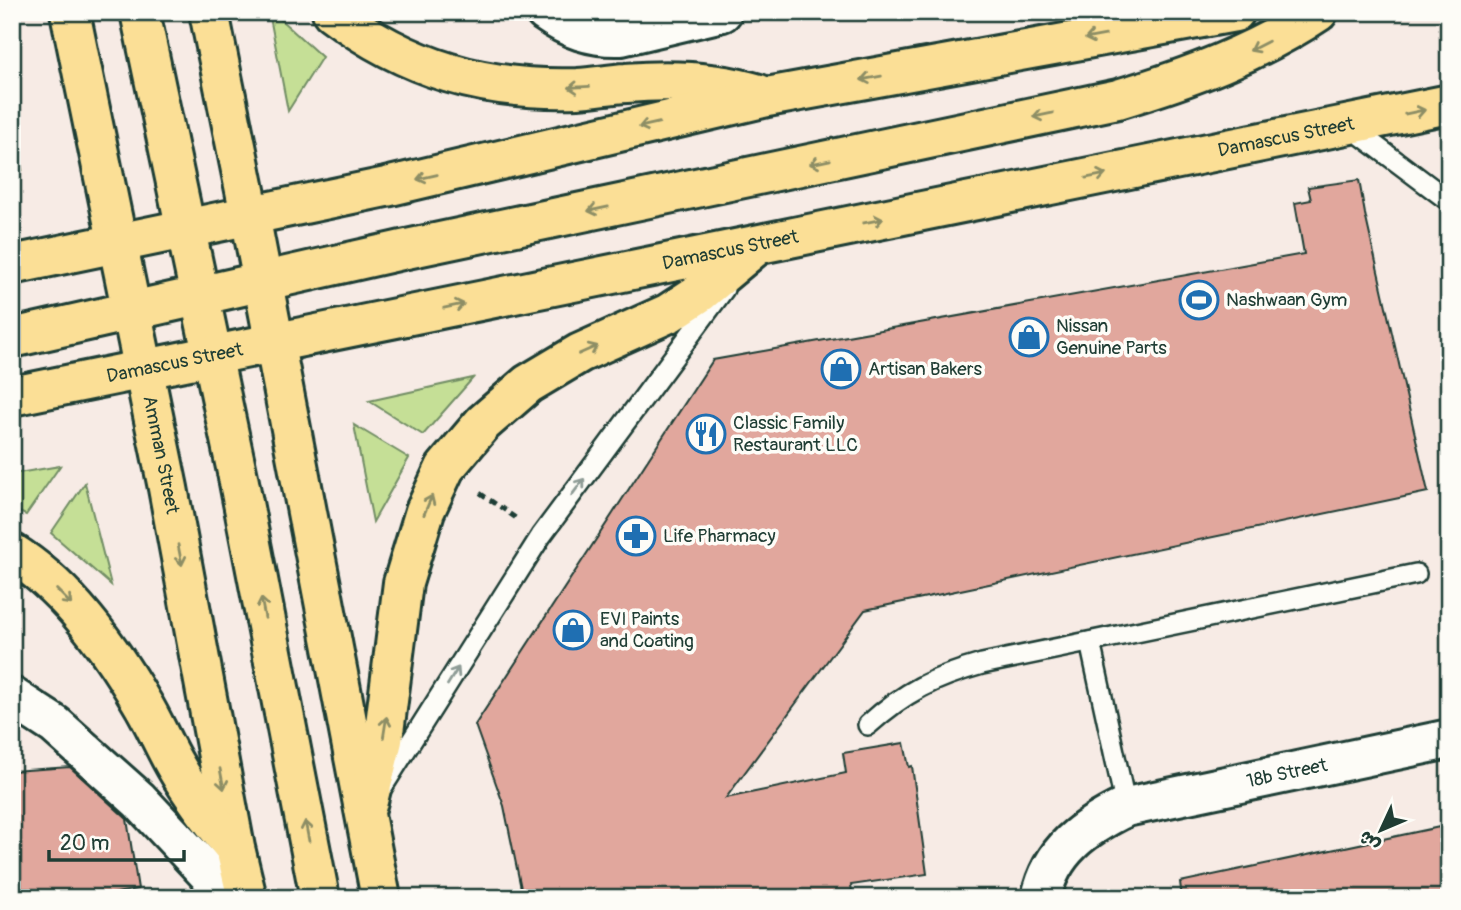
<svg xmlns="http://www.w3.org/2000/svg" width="1461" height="910" font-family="Pangolin,'Playpen Sans Arabic',sans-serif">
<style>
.green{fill:#c5df96;stroke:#728e65;stroke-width:2}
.building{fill:#e1a79d;stroke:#1f3d34;stroke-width:2}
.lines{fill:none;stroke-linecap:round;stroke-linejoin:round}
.lane-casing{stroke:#1f3d34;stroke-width:24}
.street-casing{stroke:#1f3d34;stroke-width:44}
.primary-casing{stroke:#1f3d34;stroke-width:44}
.path{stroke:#1f3d34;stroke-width:4.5;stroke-dasharray:7 5;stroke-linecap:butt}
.lane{stroke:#fdfcf7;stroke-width:19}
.street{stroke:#fdfcf7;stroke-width:38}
.primary{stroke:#fbdf96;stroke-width:38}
.oneway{stroke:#8d8e65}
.oneway2{stroke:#8e9c96}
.labels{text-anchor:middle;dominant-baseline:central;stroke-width:7;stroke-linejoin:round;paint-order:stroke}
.street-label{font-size:19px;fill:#1f3d34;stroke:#fdfcf7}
.poi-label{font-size:19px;fill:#1f3d34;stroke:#fdfcf7;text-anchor:start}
</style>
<rect width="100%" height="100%" fill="#f7ebe5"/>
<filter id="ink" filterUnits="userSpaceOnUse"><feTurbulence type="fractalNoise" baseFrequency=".0143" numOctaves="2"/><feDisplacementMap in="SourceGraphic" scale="14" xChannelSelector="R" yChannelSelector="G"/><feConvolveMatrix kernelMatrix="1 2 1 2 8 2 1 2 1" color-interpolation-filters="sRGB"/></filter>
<g filter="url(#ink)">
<g class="green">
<path d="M269,12H272L322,57L288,111Z"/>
<path d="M12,110L22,169L12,162Z"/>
<path d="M473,378L423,435L369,401Z"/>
<path d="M354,425L409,458L373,522Z"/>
<path d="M60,466L26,515L12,509V474Z"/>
<path d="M85,483L111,585L51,533Z"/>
</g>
<g class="building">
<path d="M1359,180L1365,214L1428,492L865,610L726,798L846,773L843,753L904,743L909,767L912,766L927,874L851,885L853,898H523L504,806L475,725L713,360L1304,254L1295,203L1311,200L1308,187Z"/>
<path d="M70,767L127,819L138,889L89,898H12V771Z"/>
<path d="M1449,825V898H1182L1180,882Z"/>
</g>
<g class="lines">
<defs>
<g id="lane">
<path d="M1349,126L1449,201"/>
<path d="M1090,642L1126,807"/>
<path d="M868,725C904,692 935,677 982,664L1416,574"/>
<path d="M383,786L541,536L724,289"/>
</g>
<g id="street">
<path d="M545,12C569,29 591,37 621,36L722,12"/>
<path d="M12,697L55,725L139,800L231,898"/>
<path id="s1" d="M1041,898C1051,850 1085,827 1126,807L1449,739"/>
</g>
<g id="primary">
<path id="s2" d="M70,12L168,488L235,848L247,898"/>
<path d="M140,12L238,477L320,898"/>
<path d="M209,12L250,215L381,898"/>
<path d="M332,12C408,69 484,91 578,88C594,87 610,84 626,83C671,79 716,81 759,94"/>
<path d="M12,265L386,187L767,97L1235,12"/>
<path d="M12,338L402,250L1118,99C1188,78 1257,53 1318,12"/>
<path id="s3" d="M12,396L1449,104"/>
<path d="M12,553C67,587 109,646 141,701C154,722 163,745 176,767C192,795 211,820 232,845"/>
<path d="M367,805L383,740L403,583L425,511L445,468L483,423L528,384L580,353L669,313L701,292L756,246"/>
</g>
</defs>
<use href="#lane" class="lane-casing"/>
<use href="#street" class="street-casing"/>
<use href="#primary" class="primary-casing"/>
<path class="path" d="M480,493L516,518"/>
<use href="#lane" class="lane"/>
<use href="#street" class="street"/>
<use href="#primary" class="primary"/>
</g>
<defs><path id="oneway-shaft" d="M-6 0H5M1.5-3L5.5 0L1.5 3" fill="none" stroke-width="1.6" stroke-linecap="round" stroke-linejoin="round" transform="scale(1.75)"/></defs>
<g class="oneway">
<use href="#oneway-shaft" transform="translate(1095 37) rotate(170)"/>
<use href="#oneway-shaft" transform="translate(1259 46) rotate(153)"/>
<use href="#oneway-shaft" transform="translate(871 78) rotate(170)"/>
<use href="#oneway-shaft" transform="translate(579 87) rotate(177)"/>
<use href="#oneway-shaft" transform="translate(1415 112) rotate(-12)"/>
<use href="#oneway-shaft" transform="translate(1043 115) rotate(168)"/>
<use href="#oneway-shaft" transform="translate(649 125) rotate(167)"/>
<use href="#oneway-shaft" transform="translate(820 162) rotate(168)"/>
<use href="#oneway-shaft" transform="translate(1096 176) rotate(-11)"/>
<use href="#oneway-shaft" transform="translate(427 177) rotate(167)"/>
<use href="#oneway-shaft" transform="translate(598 209) rotate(168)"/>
<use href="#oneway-shaft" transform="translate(873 221) rotate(-11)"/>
<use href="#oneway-shaft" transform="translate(454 306) rotate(-12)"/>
<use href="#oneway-shaft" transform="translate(588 350) rotate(-24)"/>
<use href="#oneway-shaft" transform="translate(428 505) rotate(-67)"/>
<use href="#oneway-shaft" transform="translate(180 555) rotate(79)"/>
<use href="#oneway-shaft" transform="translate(64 597) rotate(45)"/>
<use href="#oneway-shaft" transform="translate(263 608) rotate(-101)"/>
<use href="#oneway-shaft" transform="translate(385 727) rotate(-81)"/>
<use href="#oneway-shaft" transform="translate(222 779) rotate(79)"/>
<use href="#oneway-shaft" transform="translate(307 831) rotate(-101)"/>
</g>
<g class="oneway2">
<use href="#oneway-shaft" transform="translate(578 487) rotate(-53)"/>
<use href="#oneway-shaft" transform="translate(453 676) rotate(-58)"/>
</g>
</g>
<defs>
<symbol id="stadium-ring" viewBox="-11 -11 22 22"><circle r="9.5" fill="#fdfcf7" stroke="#1f6fb2" stroke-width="1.5"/><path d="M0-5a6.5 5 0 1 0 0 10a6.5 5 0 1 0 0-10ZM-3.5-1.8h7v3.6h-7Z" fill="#1f6fb2"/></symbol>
<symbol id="shop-ring" viewBox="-11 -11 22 22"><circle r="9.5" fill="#fdfcf7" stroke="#1f6fb2" stroke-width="1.5"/><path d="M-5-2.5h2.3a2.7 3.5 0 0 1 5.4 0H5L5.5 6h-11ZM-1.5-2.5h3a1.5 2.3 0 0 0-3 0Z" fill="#1f6fb2"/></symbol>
<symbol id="restaurant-ring" viewBox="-11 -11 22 22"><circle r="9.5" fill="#fdfcf7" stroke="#1f6fb2" stroke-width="1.5"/><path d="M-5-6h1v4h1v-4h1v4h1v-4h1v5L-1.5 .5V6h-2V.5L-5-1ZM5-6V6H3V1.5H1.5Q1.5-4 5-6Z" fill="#1f6fb2"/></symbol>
<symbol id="pharmacy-ring" viewBox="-11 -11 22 22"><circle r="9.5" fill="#fdfcf7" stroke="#1f6fb2" stroke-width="1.5"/><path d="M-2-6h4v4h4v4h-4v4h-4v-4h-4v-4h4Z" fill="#1f6fb2"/></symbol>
</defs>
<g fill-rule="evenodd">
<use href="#stadium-ring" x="1177" y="278" width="44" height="44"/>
<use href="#shop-ring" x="1007" y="315" width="44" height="44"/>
<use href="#shop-ring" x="819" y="347" width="44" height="44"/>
<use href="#restaurant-ring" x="684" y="412" width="44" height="44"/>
<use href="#pharmacy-ring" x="614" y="514" width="44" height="44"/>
<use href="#shop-ring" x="551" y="608" width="44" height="44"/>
</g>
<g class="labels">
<g class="street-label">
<text stroke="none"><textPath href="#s3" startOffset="1300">Damascus Street</textPath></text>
<text stroke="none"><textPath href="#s3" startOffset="733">Damascus Street</textPath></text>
<text stroke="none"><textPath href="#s3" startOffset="166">Damascus Street</textPath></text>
<text stroke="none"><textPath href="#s2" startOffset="452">Amman Street</textPath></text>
<text stroke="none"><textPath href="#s1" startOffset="294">18b Street</textPath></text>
</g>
<g class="poi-label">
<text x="1226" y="300">Nashwaan Gym</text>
<text x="1056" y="326">Nissan<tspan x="1056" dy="22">Genuine Parts</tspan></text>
<text x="868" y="369">Artisan Bakers</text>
<text x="733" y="423">Classic Family<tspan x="733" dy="22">Restaurant LLC</tspan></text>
<text x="663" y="536">Life Pharmacy</text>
<text x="600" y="619">EVI Paints<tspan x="600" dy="22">and Coating</tspan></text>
</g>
</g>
<rect width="1461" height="910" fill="none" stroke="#fdfcf7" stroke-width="42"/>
<rect x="21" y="21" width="1419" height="868" fill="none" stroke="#1f3d34" stroke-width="2.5" filter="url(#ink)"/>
<g transform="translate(1381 830) rotate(226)" stroke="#fdfcf7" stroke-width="5" paint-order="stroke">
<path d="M0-5L12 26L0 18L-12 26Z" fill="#1f3d34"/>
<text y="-10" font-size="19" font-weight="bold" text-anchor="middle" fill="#1f3d34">ش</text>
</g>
<path d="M49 850v10h135v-10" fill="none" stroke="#1f3d34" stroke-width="3.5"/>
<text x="60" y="850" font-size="21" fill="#1f3d34" stroke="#fdfcf7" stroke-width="5" paint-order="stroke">20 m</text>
</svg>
